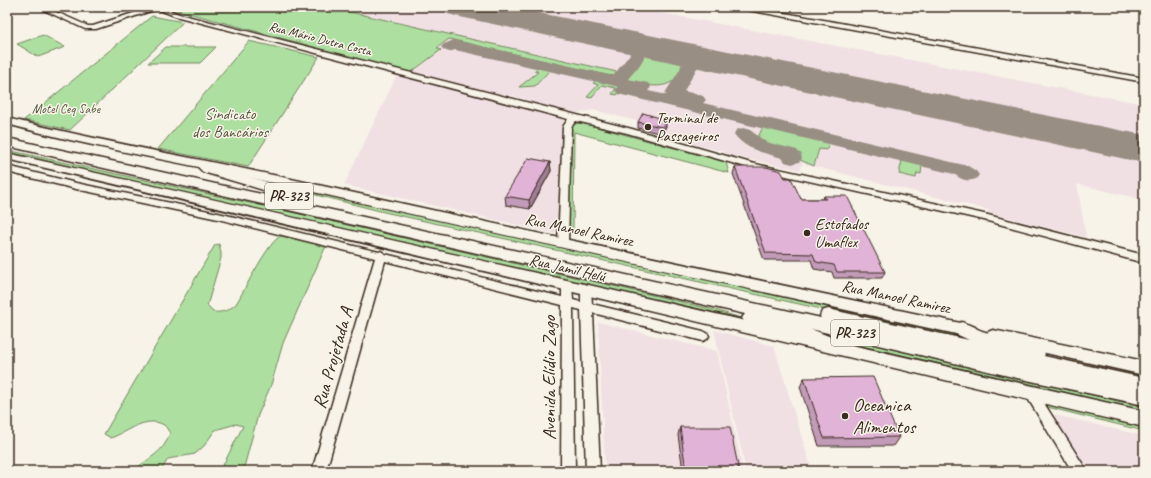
<svg xmlns="http://www.w3.org/2000/svg" width="1151" height="478" font-family="Caveat,sans-serif">
<style>
.built{fill:#f0e0e3}
.green{fill:#addfa0;stroke:#74845f}
.lines{fill:none;stroke-linecap:round;stroke-linejoin:round}
.taxiway{fill:#998e83;fill-rule:evenodd}
.runway{fill:#998e83;fill-rule:evenodd}
.minor-casing{stroke:#3b2a1e;stroke-width:3}
.major-casing{stroke:#3b2a1e;stroke-width:3}
.highway-casing{stroke:#3b2a1e;stroke-width:3}
.minor{fill:#f7f3e8;fill-rule:evenodd}
.major{fill:#f7f3e8;fill-rule:evenodd}
.highway{fill:#f7f3e8;fill-rule:evenodd}
.wall{fill:#c29bb9;stroke:#3b2a1e}
.shaded-wall{fill:#9e7e96;stroke:#3b2a1e}
.building{fill:#e1b4d7;stroke:#3b2a1e}
.poi-dot{fill:#3b2a1e;stroke:#f7f3e8;stroke-width:1.5}
.labels{text-anchor:middle;dominant-baseline:central;stroke-width:3;stroke-linejoin:round;paint-order:stroke}
.far-street-label{font-size:13px;fill:#3b2a1e;stroke:#f7f3e8}
.far-park-label{font-size:13px;fill:#58573e;stroke:#f7f3e8}
.shield{fill:#f7f3e8;stroke:#73665b;stroke-width:1}
.shield-label{font-size:15px;font-weight:bold;fill:#3b2a1e}
.park-label{font-size:16px;fill:#58573e;stroke:#f7f3e8}
.poi-label{font-size:16px;fill:#3b2a1e;stroke:#f7f3e8;text-anchor:start}
.street-label{font-size:16px;fill:#3b2a1e;stroke:#f7f3e8}
.near-street-label{font-size:19px;fill:#3b2a1e;stroke:#f7f3e8}
.near-poi-label{font-size:19px;fill:#3b2a1e;stroke:#f7f3e8;text-anchor:start}
</style>
<rect width="100%" height="100%" fill="#f7f3e8"/>
<filter id="ink" filterUnits="userSpaceOnUse"><feTurbulence type="fractalNoise" baseFrequency=".025" numOctaves="2"/><feDisplacementMap in="SourceGraphic" scale="8" xChannelSelector="R" yChannelSelector="G"/><feConvolveMatrix kernelMatrix="1 2 1 2 8 2 1 2 1" color-interpolation-filters="sRGB"/></filter>
<g filter="url(#ink)">
<g class="built">
<path d="M259,7H629L1144,104V200L1077,184L1086,237L988,213V210L808,165L803,162L800,170L724,154L723,151L690,144V142L638,128L641,122L594,110L571,114L527,102L528,100L508,95L505,97L410,73L423,64Z"/>
<path d="M397,75L564,118L557,234L344,185Z"/>
<path d="M598,322L717,351L743,471H605Z"/>
<path d="M714,330L774,346L812,471H746Z"/>
<path d="M1047,413L1144,436V471H1084Z"/>
</g>
<g class="green">
<path d="M166,7H328L617,72L618,74L614,76L607,75L449,39L437,48L441,50L410,73Z"/>
<path d="M152,16L183,22L70,130L24,120Z"/>
<path d="M43,35L65,47L38,57L17,44Z"/>
<path d="M249,41L319,57L248,167L158,149Z"/>
<path d="M166,47H216L200,63H148Z"/>
<path d="M646,52C658,54 673,55 682,64C676,96 644,85 623,80Z"/>
<path d="M541,66L551,69L535,86L519,87L538,72L534,71Z"/>
<path d="M597,79L625,85L617,95L612,94L616,88L602,85L591,98L587,97L598,85L593,83Z"/>
<path d="M582,123L726,162L729,173L574,132L573,231L567,233L569,128L573,124Z"/>
<path d="M763,127L829,142L827,150L819,149L814,166L800,160L801,154L759,143L757,139Z"/>
<path d="M7,150L291,212L665,298L715,310L770,327L7,152Z"/>
<path d="M902,160L922,165L921,174L917,173L916,178L899,174Z"/>
<path d="M228,173L944,329L1020,353L384,212Z"/>
<path d="M281,236L326,246L283,343L271,385L258,415L243,471H220L243,426L236,424L215,430L204,446L195,454L168,459L161,471H133C148,458 164,453 170,433C168,431 166,426 164,425C146,415 127,432 111,438L104,434L215,245L219,244L221,253V258L207,306L213,312C223,313 229,310 236,304C244,291 269,240 281,236Z"/>
<path d="M766,317L930,358L1144,407V413L846,344Z"/>
<path d="M1041,402L1144,426V431L1043,406Z"/>
</g>
<g class="lines">
<g class="taxiway">
<path d="M636,38L641,40C652,56 638,66 628,79L648,83L651,87L648,91L667,95L665,93L684,63C681,58 674,57 670,52L672,49C681,47 691,50 696,57L703,55L720,57L722,60L720,63L705,65L697,68L684,91L703,96L706,100L703,103L968,166L976,171L979,175L976,179C967,182 962,180 954,174L618,94L615,90L618,87L611,85L455,50L449,52L444,50L441,47L444,44L454,40L613,76L630,54L631,50L628,43L631,40Z"/>
<path d="M743,128L750,130L766,142L797,150L802,158L799,162L792,164L785,162L782,158C764,153 745,150 734,134L736,130Z"/>
</g>
<path class="runway" d="M443,7H510L1144,135V163L460,17L448,14Z"/>
<defs>
<g id="minor">
<path d="M37,7H45L88,26H93L152,7H162L179,14L632,129L751,163L984,214L1144,255V263L984,220L746,167L627,133L576,121L571,127L568,244L563,247L558,244L563,127L568,119L175,16L157,9L96,29H85Z"/>
<path d="M739,7H752L1144,78V82L742,9Z"/>
<path d="M7,166L76,183L218,213L379,252L381,251L385,254L562,297V286L563,283H571L572,286L573,300L581,302V290L582,287H590L591,290L592,304L703,331L707,333L709,336L707,339L703,341L593,313L600,471H586L581,310L573,308L575,471H561L562,305L385,261L326,471H312L375,258L218,219L76,189L7,172Z"/>
<path d="M1031,388L1035,389L1087,471H1072L1027,397L1025,393L1027,389Z"/>
</g>
<g id="major">
<path d="M7,118C95,140 184,156 273,175C505,227 737,276 970,325L975,327L978,331L975,335L970,337C739,287 508,236 278,184C188,163 96,149 7,124Z"/>
<path d="M7,153C386,238 765,326 1144,411V427C765,338 386,247 7,159Z"/>
<path d="M993,330L1144,361V375L988,340L985,336L988,332Z"/>
</g>
<path id="highway" d="M7,138L284,199L277,194L203,172L196,165L198,162L203,161L213,166L287,188L297,197L295,200L291,201L821,318L820,316L822,311L828,309L969,340L956,334L953,329L956,324L962,322L982,331L1042,349L1045,354L1044,356L1144,378V405L1017,378L811,329L846,343L849,348L846,353L840,355L815,344L745,323L742,318L745,314L7,146Z"/>
</defs>
<use href="#minor" class="minor-casing"/>
<use href="#major" class="major-casing"/>
<use href="#highway" class="highway-casing"/>
<use href="#minor" class="minor"/>
<use href="#major" class="major"/>
<use href="#highway" class="highway"/>
</g>
<g class="wall">
<path d="M638,122L666,126L662,134L638,128Z"/>
<path d="M550,162L551,171L530,209L506,205L505,196Z"/>
<path d="M735,167L785,178L801,199H823L824,196L885,272L882,278H834L832,272L814,269L811,260H764L733,174Z"/>
<path d="M804,378L899,437L893,446H819L800,387Z"/>
<path d="M680,427L739,471H683L678,435Z"/>
</g>
<g class="shaded-wall">
<path d="M666,120V126L662,134V127Z"/>
<path d="M550,162L551,171L530,209L529,200Z"/>
</g>
<g class="building">
<path d="M643,113L666,120L662,127L638,122Z"/>
<path d="M528,158L550,162L529,200L505,196Z"/>
<path d="M735,167H766L781,171L785,178H791L801,199H826L824,196H847L885,272H837L834,265L816,262L813,254L766,253Z"/>
<path d="M873,377L899,437L824,438L804,378Z"/>
<path d="M680,427H730L739,471H686Z"/>
</g>
</g>
<g class="poi-dot">
<circle cx="648" cy="127" r="4"/>
<circle cx="807" cy="233" r="4"/>
<circle cx="845" cy="416" r="4"/>
</g>
<g class="labels">
<g class="far-street-label">
<text transform="translate(320 39) rotate(14)">Rua Mário Dutra Costa</text>
</g>
<g class="far-park-label">
<text x="66" y="109">Motel Ceq Sabe</text>
</g>
<g class="shield">
<rect x="265" y="183" width="48" height="26" rx="3"/>
<rect x="831" y="320" width="48" height="26" rx="3"/>
</g>
<g class="shield-label">
<text x="289" y="196">PR-323</text>
<text x="855" y="333">PR-323</text>
</g>
<g class="park-label">
<text x="230" y="114">Sindicato<tspan x="230" dy="18">dos Bancários</tspan></text>
</g>
<g class="poi-label">
<text x="656" y="118">Terminal de<tspan x="656" dy="18">Passageiros</tspan></text>
<text x="815" y="224">Estofados<tspan x="815" dy="18">Umaflex</tspan></text>
</g>
<g class="street-label">
<text transform="translate(579 230) rotate(12)">Rua Manoel Ramirez</text>
<text transform="translate(567 268) rotate(13)">Rua Jamil Helú</text>
<text transform="translate(896 297) rotate(12)">Rua Manoel Ramirez</text>
</g>
<g class="near-street-label">
<text transform="translate(333 358) rotate(-74)">Rua Projetada A</text>
<text transform="translate(549 378) rotate(-90)">Avenida Elídio Zago</text>
</g>
<g class="near-poi-label">
<text x="853" y="405">Oceanica<tspan x="853" dy="22">Alimentos</tspan></text>
</g>
</g>
<rect width="1151" height="478" fill="none" stroke="#f7f3e8" stroke-width="24"/>
<rect x="12" y="12" width="1127" height="454" fill="none" stroke="#3b2a1e" stroke-width="1.5" filter="url(#ink)"/>
</svg>
